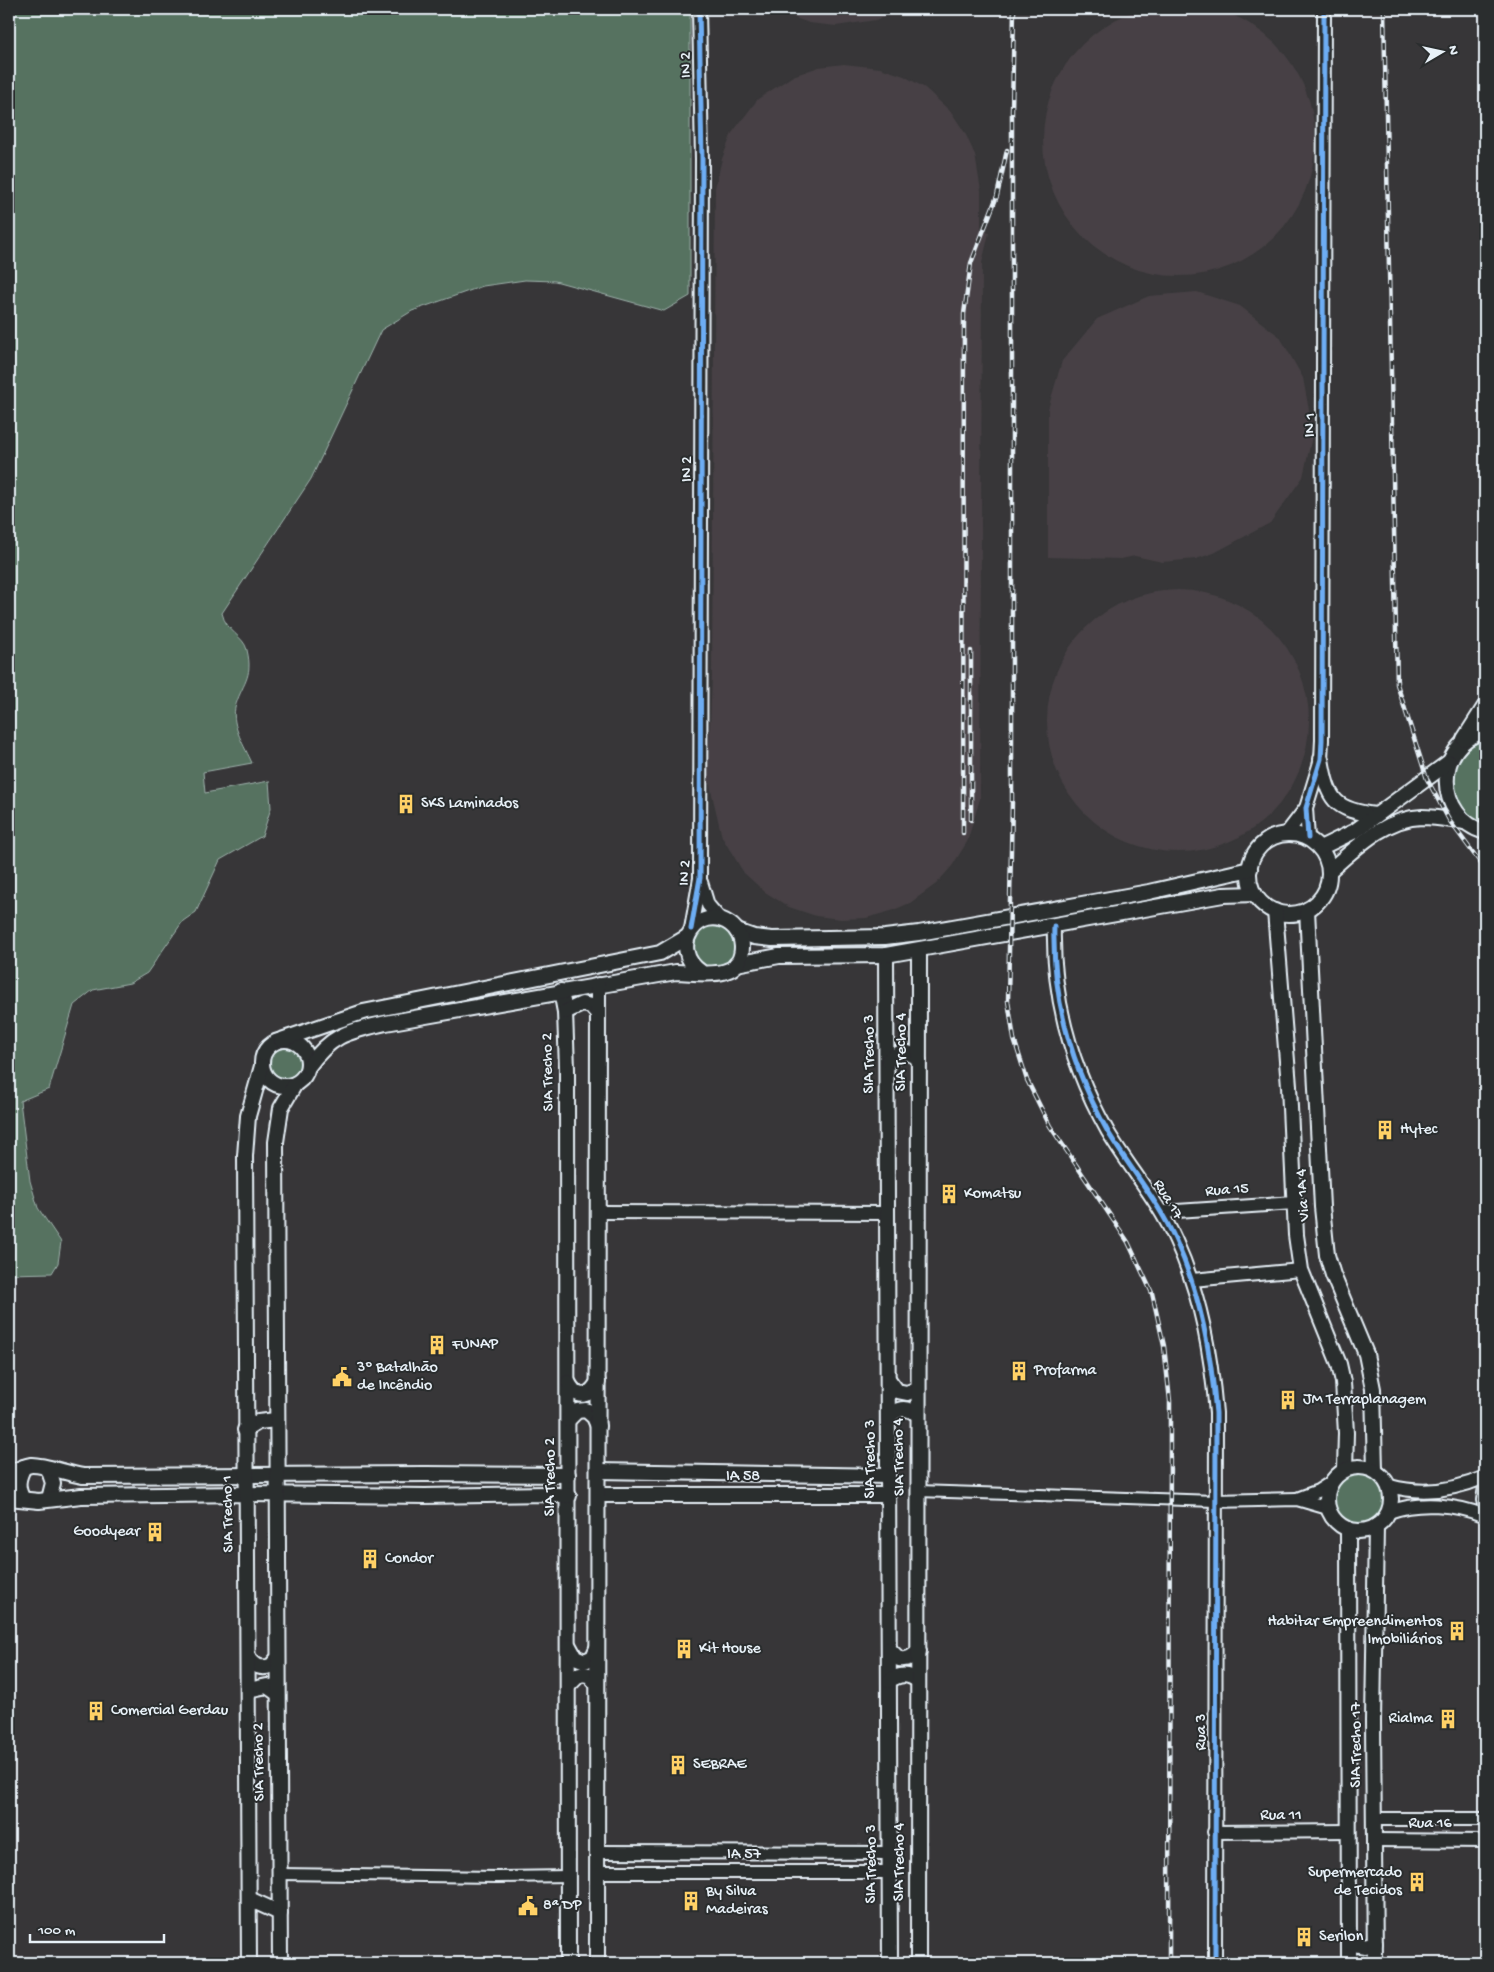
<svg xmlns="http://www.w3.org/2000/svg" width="1494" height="1972" font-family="'Gochi Hand',sans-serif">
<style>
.built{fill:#474145}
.green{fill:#567261;stroke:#9fb2ac}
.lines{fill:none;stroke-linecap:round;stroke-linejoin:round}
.minor-casing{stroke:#e8f1f8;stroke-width:14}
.tertiary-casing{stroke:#e8f1f8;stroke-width:16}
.secondary-casing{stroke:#e8f1f8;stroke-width:18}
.minor{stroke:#2a2d2e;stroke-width:10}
.tertiary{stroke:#2a2d2e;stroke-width:12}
.secondary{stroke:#2a2d2e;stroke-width:14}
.rail-casing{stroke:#e8f1f8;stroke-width:4.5}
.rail{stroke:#2a2d2e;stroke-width:2.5;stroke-dasharray:8;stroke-linecap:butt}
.cycleway-casing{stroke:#2a2d2e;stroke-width:8}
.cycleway{stroke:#6dadf4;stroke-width:5}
.labels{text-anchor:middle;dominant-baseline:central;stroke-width:4;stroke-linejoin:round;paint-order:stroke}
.street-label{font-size:16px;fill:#e8f1f8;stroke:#2a2d2e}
.poi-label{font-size:16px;fill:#e8f1f8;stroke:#2a2d2e;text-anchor:start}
</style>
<rect width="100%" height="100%" fill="#373638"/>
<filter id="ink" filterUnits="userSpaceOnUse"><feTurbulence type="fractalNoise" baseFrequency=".02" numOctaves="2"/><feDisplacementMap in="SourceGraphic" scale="10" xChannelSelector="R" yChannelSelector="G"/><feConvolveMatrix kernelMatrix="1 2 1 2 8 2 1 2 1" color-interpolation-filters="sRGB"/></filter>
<g filter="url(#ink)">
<g class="built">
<circle cx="1179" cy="140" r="136"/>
<path d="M771,9H901L876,20L836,26L809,23Z"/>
<path d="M844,64L880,68L904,76L925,88L952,113L965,133L975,155L981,191V230L989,233L982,263L980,799L967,842L952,866L936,884L910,903L891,911L866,918L841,919L816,916L789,907L765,892L744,873L722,837L708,777L712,676L715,188L722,159L732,133L758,99L793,76L819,67Z"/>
<path d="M1197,292L1240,306L1280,337L1303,378L1313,432L1303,477L1270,523L1214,553L1196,559L1162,562L1135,556L1121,559L1048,557V409L1062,361L1097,319L1149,296Z"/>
<circle cx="1178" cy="721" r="131"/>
</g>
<g class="green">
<path d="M9,9H690V296L664,311L555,281L525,280L483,286L412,311L381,330L311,479L222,613C226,632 244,636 247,650C254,679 241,684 235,708C231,726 245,747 252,763L203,772L205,793L269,781L271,808L262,836L220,860L196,912L183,921L147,973L130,983L93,990L74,1005L49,1089L20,1101L30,1181L38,1208L61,1242L58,1263L52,1273L9,1274Z"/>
<path d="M1485,740V826C1446,806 1440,756 1485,740Z"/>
<circle cx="714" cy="947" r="21"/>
<circle cx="284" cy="1063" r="17"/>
<circle cx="1360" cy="1499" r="28"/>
</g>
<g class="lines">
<defs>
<g id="minor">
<path d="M918,1491L1215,1501"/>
<path d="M280,1874L497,1877L569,1876"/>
</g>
<g id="tertiary">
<path d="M1286,834L1306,808"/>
<path d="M1308,838L1306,808L1321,759L1322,740L1324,9"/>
<path d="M701,882L708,905L720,919"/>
<path d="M1054,926C1052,1000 1072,1068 1108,1132C1130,1169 1159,1202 1176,1241C1201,1296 1211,1354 1216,1413L1215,1963"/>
<path d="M691,929L700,878L702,159L699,9"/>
<path d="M598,1212L888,1213"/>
<path d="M1162,1212L1295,1203"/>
<path d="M1192,1280L1301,1270"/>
<path d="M1390,1486C1422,1495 1455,1490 1485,1477"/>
<path d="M1485,1487L1483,1500L1485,1507"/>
<path d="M1297,1499L1318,1491L1332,1482"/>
<path d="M1215,1501L1297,1499L1328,1508"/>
<path d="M1389,1512C1418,1501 1456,1504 1485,1516"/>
<path d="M1375,1819H1485"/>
<path d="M1214,1832L1349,1831"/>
<path d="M1375,1840L1485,1841"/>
<path d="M597,1852L890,1853"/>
<path d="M597,1872H890"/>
</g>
<g id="secondary">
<path d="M1485,731C1433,744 1435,818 1485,832"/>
<path d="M1464,739L1485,706"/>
<path d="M1321,759C1328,800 1334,810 1376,815"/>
<circle cx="1289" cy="874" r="40"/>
<path d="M1320,848L1355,831L1449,762"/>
<path d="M1329,871C1356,848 1385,818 1422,817C1436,817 1450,820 1464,822"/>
<path d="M1307,910L1322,1207L1327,1255L1333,1275L1366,1354L1373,1389L1375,1470"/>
<path d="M1275,911L1289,1086L1296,1235L1301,1270L1339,1364L1343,1382L1346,1433L1345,1469"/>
<path d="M737,931L754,937L772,939L885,937L919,933L1149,892L1250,869"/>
<path d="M886,955L890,1963"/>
<path d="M736,964L779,956L886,955L1223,895L1255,894"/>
<path d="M561,991L565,1012L567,1069L568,1963"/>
<path d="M565,1012L582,1004L591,1006L598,1014"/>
<circle cx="285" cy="1063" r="23"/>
<path d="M281,1040L363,1012L660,953L687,937"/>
<path d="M888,1060L903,1051L915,1056L919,1061"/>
<path d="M308,1067C332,1034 347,1032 386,1023L676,972C699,972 742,983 742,947C742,938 737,929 730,924C700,902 666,948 701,972"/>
<path d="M888,1379L897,1391L907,1393L917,1389"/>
<path d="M568,1382C578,1401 589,1397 598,1382"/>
<path d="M888,1418C897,1408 905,1406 917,1414"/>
<path d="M568,1420L577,1411L586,1410L594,1417L598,1426"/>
<path d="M245,1430L258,1422L276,1420"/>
<circle cx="1359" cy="1499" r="32"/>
<path d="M48,1468L53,1483L49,1499"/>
<path d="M598,1471L888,1476"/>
<path d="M9,1474C16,1470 24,1466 31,1465C42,1464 69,1474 83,1476L426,1474L568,1475"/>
<path d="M598,1495H888"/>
<path d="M9,1498L39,1501L81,1496L247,1494L425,1496L546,1494L569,1496"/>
<path d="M23,1499C16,1487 18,1478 24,1467"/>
<path d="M1348,1529L1349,1963"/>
<path d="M569,1646L575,1657L585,1661L593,1657L597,1648"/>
<path d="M889,1649L899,1659C908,1660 913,1657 919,1651"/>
<path d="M249,1658C255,1667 261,1669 271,1666L278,1658"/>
<path d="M889,1681C899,1674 908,1673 918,1681"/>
<path d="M569,1685L580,1674L589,1675L597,1684"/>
<path d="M249,1693L253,1689L267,1686L277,1693"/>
<path d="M249,1899L280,1913"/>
<path d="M1349,1943L1365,1946L1375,1943"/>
<path d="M249,1963L245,1156L248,1116L262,1066"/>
<path d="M280,1963L276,1142L281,1108L295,1084"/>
<path d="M597,1963L598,985"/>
<path d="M918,1963L919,950"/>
<path d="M1349,1963L1361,1961L1368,1963"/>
<path d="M1375,1963L1373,1721L1376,1526"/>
</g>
</defs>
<use href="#minor" class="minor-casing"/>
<use href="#tertiary" class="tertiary-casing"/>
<use href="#secondary" class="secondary-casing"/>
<use href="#minor" class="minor"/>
<use href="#tertiary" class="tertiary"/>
<use href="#secondary" class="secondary"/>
<defs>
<g id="rail">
<path d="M1014,9L1012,111V800L1008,1001L1014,1039L1027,1080L1050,1126L1128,1242L1152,1293L1164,1346L1170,1401L1169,1963"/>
<path d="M1384,9L1397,684L1427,779L1449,820L1485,869"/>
<path d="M971,820V651"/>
<path d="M963,833L964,314L971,263L997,196L1007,150"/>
</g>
</defs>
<use href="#rail" class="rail-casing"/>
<use href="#rail" class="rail"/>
<defs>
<g id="cycleway">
<path d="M1308,838L1306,808L1321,759L1322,740L1324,9"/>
<path d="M1054,926C1052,1000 1072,1068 1108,1132C1130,1169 1159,1202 1176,1241C1201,1296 1211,1354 1216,1413L1215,1963"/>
<path d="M691,929L700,878L702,159L699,9"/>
</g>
</defs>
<use href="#cycleway" class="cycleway-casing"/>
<use href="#cycleway" class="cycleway"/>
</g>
</g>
<defs>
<symbol id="building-bare" viewBox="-9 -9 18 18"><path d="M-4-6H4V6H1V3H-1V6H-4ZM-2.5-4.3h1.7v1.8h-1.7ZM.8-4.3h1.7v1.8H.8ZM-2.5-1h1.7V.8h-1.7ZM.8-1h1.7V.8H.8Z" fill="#ffd166" stroke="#2a2d2e" stroke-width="2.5" paint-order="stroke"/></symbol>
<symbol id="civic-bare" viewBox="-9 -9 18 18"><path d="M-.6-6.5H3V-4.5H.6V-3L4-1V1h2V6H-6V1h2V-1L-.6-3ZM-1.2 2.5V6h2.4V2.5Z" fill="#ffd166" stroke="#2a2d2e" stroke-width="2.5" paint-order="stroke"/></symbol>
</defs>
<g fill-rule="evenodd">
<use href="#building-bare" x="392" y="790" width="28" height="28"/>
<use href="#building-bare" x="1371" y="1116" width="28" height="28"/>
<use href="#building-bare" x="935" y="1180" width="28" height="28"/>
<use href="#building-bare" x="423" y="1331" width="28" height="28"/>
<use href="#building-bare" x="1005" y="1357" width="28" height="28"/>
<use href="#civic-bare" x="328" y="1363" width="28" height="28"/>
<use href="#building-bare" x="1274" y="1386" width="28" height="28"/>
<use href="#building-bare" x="141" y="1518" width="28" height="28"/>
<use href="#building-bare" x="356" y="1545" width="28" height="28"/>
<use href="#building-bare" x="1443" y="1617" width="28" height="28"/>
<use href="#building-bare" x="670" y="1635" width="28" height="28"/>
<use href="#building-bare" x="82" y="1697" width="28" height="28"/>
<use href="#building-bare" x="1434" y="1705" width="28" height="28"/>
<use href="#building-bare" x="664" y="1751" width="28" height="28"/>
<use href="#building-bare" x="1403" y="1868" width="28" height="28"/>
<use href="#building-bare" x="677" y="1887" width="28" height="28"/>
<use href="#civic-bare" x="514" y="1892" width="28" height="28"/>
<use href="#building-bare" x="1290" y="1923" width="28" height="28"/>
</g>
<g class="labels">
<g class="street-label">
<text transform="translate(687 65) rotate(-91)">IN 2</text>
<text transform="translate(1311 425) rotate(-90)">IN 1</text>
<text transform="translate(688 469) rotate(-90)">IN 2</text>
<text transform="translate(686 873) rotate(-86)">IN 2</text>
<text transform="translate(902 1052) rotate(-90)">SIA Trecho 4</text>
<text transform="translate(870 1054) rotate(-90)">SIA Trecho 3</text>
<text transform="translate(549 1072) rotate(-91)">SIA Trecho 2</text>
<text transform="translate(1227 1191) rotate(-4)">Rua 15</text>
<text transform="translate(1304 1195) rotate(-94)">Via 1A 4</text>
<text transform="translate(1167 1200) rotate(59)">Rua 17</text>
<text transform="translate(900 1457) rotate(-91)">SIA Trecho 4</text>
<text transform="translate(871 1459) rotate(-90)">SIA Trecho 3</text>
<text transform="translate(551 1477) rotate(-90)">SIA Trecho 2</text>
<text x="743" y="1477">IA 58</text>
<text transform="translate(229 1514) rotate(-91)">SIA Trecho 1</text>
<text transform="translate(1202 1732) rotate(-90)">Rua 3</text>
<text transform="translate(1357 1745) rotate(-90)">SIA Trecho 17</text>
<text transform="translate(260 1762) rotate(-91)">SIA Trecho 2</text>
<text x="1281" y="1816">Rua 11</text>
<text x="1430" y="1824">Rua 16</text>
<text x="744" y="1855">IA 57</text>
<text transform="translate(900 1862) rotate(-90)">SIA Trecho 4</text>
<text transform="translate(872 1864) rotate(-90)">SIA Trecho 3</text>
</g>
<g class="poi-label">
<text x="421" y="804">SKS Laminados</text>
<text x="1400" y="1130">Hytec</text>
<text x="964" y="1194">Komatsu</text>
<text x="452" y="1345">FUNAP</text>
<text x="357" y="1368">3º Batalhão<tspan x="357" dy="18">de Incêndio</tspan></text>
<text x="1034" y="1371">Profarma</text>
<text x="1303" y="1400">JM Terraplanagem</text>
<text x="140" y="1532" text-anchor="end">Goodyear</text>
<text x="385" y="1559">Condor</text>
<text x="1442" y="1622" text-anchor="end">Habitar Empreendimentos<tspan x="1442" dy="18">Imobiliários</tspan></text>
<text x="699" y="1649">Kit House</text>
<text x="111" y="1711">Comercial Gerdau</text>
<text x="1433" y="1719" text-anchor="end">Rialma</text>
<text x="693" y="1765">SEBRAE</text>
<text x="1402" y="1873" text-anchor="end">Supermercado<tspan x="1402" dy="18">de Tecidos</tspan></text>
<text x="706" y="1892">By Silva<tspan x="706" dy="18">Madeiras</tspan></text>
<text x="543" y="1906">8ª DP</text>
<text x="1319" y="1937">Serilon</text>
</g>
</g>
<rect width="1494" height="1972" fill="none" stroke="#2a2d2e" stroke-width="30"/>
<rect x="15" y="15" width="1464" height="1942" fill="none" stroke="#e8f1f8" stroke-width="2" filter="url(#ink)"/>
<g transform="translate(1442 52) rotate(81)" stroke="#2a2d2e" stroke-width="4" paint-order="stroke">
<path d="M0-4L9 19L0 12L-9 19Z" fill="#e8f1f8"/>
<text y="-8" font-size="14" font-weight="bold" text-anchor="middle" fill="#e8f1f8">N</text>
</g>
<path d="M30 1934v8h134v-8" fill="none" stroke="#e8f1f8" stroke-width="2.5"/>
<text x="38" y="1934" font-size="15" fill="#e8f1f8" stroke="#2a2d2e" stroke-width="4" paint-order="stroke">100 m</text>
</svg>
